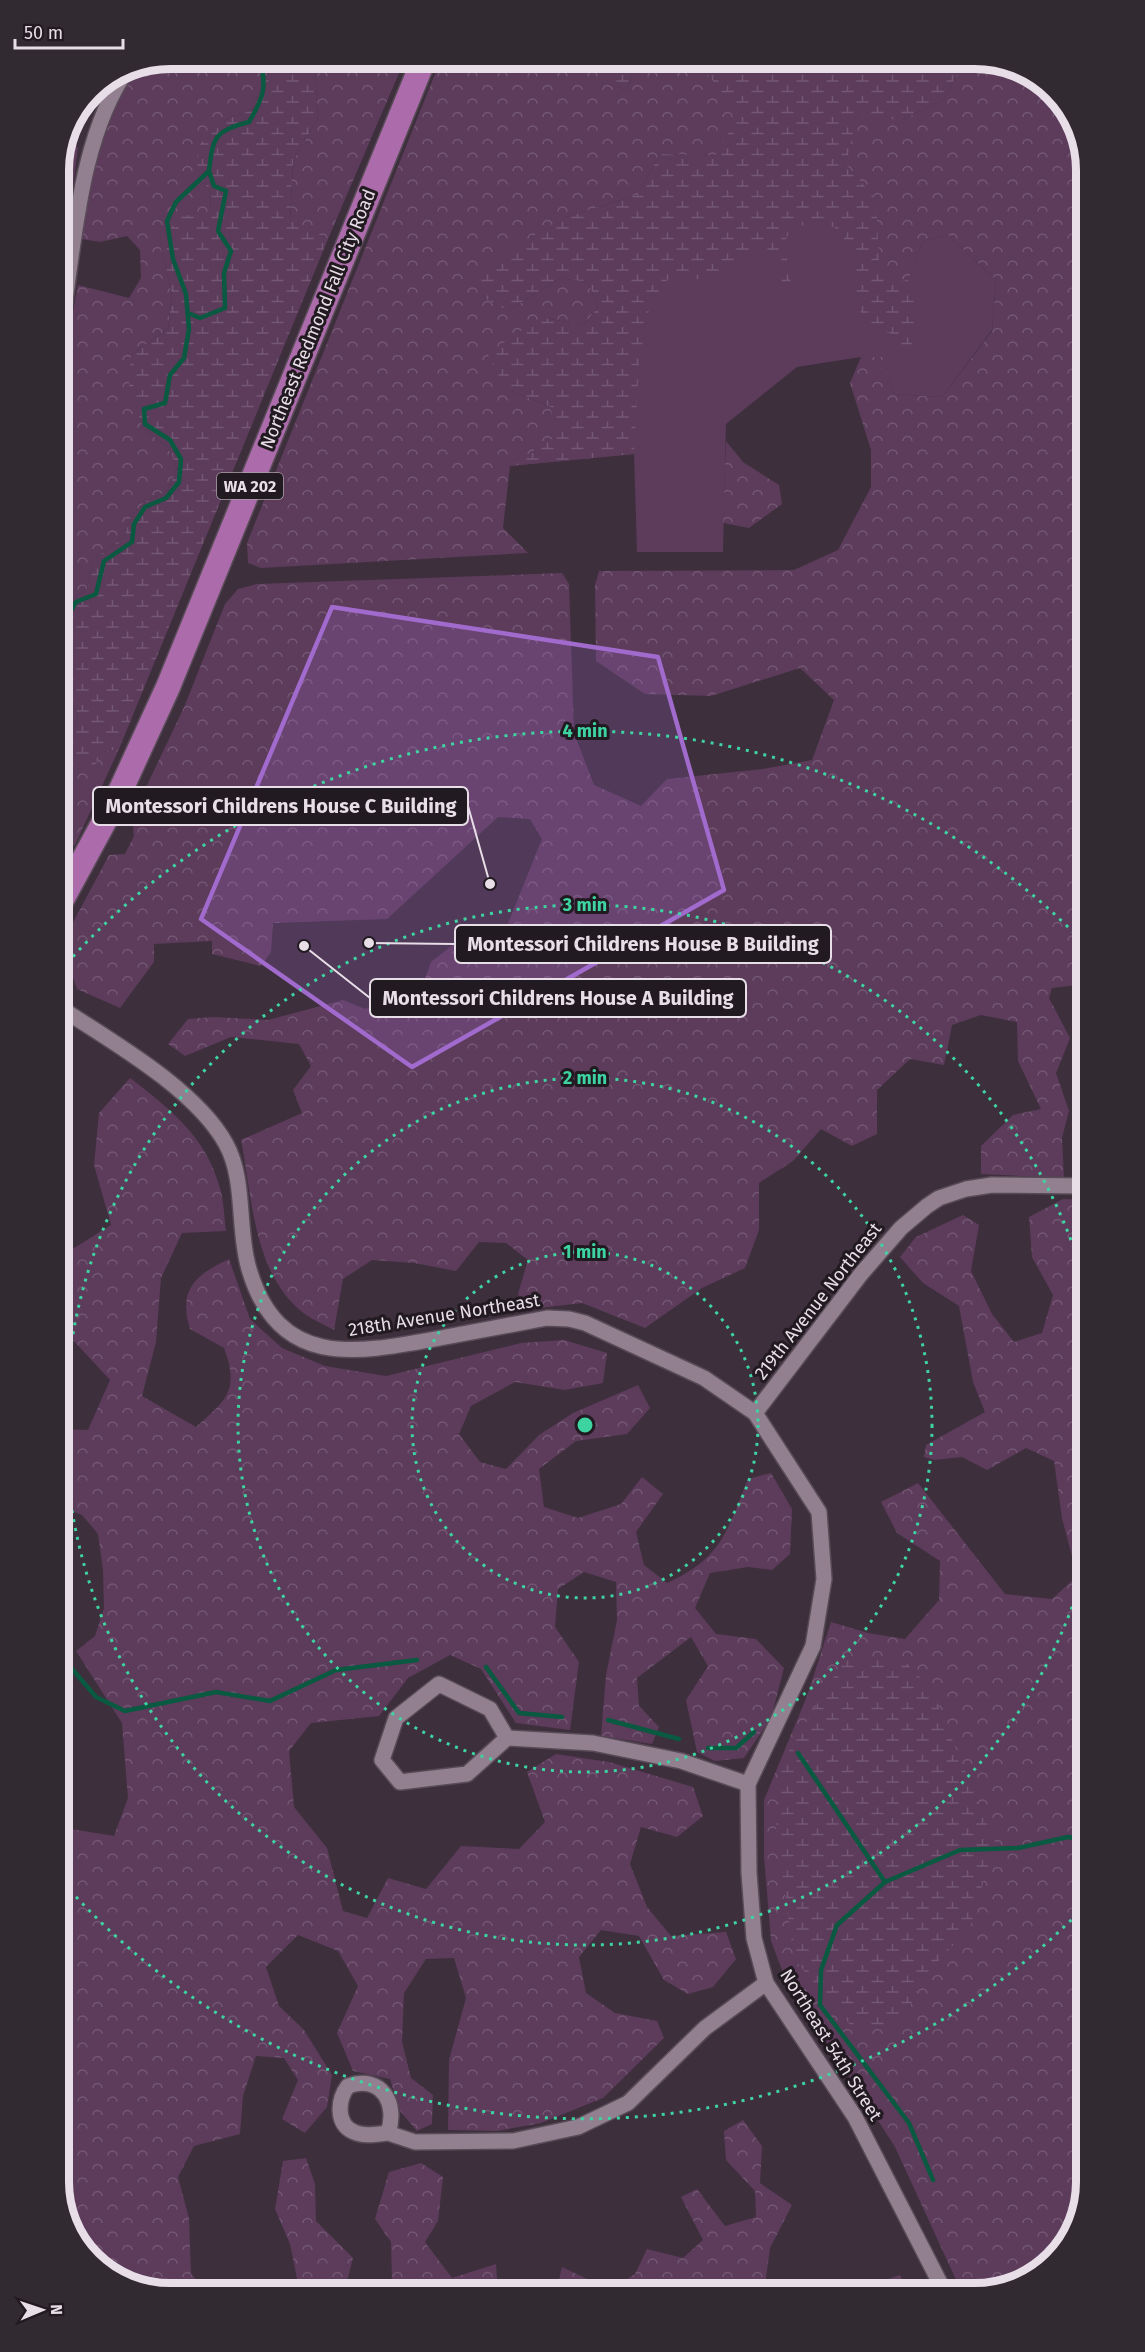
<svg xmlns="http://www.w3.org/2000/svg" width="1145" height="2352" font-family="'Fira Sans',sans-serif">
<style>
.grass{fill:#5c3b5b}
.forest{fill:url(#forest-crowns)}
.wetland{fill:url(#wetland-marsh)}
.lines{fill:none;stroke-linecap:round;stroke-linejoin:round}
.stream{stroke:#0a5941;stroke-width:4.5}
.minor-casing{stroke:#584b57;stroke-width:18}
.primary-casing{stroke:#584b57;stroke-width:27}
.minor{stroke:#928091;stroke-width:15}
.primary{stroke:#ac6cab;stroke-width:24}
.marked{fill:#a16acd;fill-opacity:0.2;stroke:#a16acd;stroke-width:4.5;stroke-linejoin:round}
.ring{fill:none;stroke:#3ed4a2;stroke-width:3;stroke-dasharray:3 6}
.labels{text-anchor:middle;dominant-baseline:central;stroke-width:6;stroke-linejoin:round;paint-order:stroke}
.shield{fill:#211a20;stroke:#aca3ab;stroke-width:1.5}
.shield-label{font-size:16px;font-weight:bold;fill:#e8dee7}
.street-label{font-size:18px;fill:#e8dee7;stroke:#211a20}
.rim{fill:none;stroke:#e8dee7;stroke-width:8}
.centre{fill:#3ed4a2;stroke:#211a20;stroke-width:3}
.ring-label{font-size:18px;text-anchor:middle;font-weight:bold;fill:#3ed4a2;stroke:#211a20;stroke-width:6;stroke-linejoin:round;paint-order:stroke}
.leader{fill:none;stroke:#e8dee7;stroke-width:2}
.callout-dot{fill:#e8dee7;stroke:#211a20;stroke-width:2}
.callout{fill:#211a20;stroke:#e8dee7;stroke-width:2}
.callout-label{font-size:20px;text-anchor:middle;font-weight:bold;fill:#e8dee7}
</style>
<defs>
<pattern id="forest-crowns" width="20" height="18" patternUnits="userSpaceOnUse" patternTransform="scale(1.5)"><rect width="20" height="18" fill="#5c3b5b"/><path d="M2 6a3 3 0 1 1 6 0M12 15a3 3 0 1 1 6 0" fill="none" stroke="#735773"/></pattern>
<pattern id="wetland-marsh" width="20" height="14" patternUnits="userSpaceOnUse" patternTransform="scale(1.5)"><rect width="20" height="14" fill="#5c3b5b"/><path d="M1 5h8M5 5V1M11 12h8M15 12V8" fill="none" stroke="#735773"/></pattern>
</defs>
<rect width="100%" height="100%" fill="#3e2f3d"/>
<g class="grass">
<path d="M708,59H965L902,120L846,165L876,199L908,279L923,241L948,235L996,280L992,330L942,397L894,394L883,358L861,357L797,367L726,424L723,552H637L634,454L510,466L715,156Z"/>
<path d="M70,139L78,148L59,291V163Z"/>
</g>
<g class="forest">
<path d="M170,59H274L252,110L225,120L197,171L211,194L210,213L160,243L172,295L168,329L131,355L137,409L143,428L168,447L177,468L168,491L146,501L132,515L124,537L93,560L87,590L71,599L59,615V383L78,285L129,298L141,278L140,250L127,236L100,242L82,239C88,202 106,80 143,64C150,60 161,60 170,59Z"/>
<path d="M329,59H405L328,239L290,222L293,161L318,118L315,72Z"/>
<path d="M441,59H598V81L628,90L636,59H708L706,72L739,115L715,156L660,154L637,195L563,218L508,311L560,278L588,282L598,307L584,325L545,318L506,389L551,407L555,437L510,466L503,528L528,553L261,568L248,563L247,543Z"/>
<path d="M965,59H983L1043,81L1078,127L1086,170V984L1052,988L1049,998L1070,1038L1056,1073L1069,1111L1062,1138L1064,1178L981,1174V1146L1013,1115L1041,1109L1018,1061L1017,1022L981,1015L952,1025L944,1065L910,1059L877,1090V1134L852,1146L821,1129L793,1161L759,1183V1230L745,1268L702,1288L645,1328L582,1303L523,1310L518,1294L528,1260L506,1243L479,1242L456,1271L414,1263L372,1260L343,1279L334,1330C323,1324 311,1319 302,1312C253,1272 252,1196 241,1140L302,1113L293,1090L311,1066L299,1044L231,1037L185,1056L168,1044L188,1019L213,1017L268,1020L343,1000L365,1009L421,990L431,962L463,937L507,926L542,839L530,819L498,817L387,919L273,923L271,952L261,966L212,954V941L154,944V962L120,1008L77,989L61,945L109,855L125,854L134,836L132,817L185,705L225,604L238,589L257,584L562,573L569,584L574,733L594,785L641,806L667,779L763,769L812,760L834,700L800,668L711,696L645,694L596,661L595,585L599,571L794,570L838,550L871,487V450L850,383L861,357H883L894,394L942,397L992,331L996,280L948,235L923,241L908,280L892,283L879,262L876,199L846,165L856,117L902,120L944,99Z"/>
<path d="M726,441L743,462L779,485L782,504L749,528L723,523Z"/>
<path d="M59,675L60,691L78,713L75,729L102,752L119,749L75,845L64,850L59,840Z"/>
<path d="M130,1078C169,1108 205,1136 219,1185C224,1200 224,1216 226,1231L182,1233L161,1278L156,1342L142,1396L196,1427C226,1400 240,1391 224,1348L190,1329C178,1289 195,1275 229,1259L250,1319L282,1348L325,1366L386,1376L521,1343L564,1340L607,1353L603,1383L565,1390L515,1382L471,1406L459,1434L480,1462L506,1469L539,1435L573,1413L638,1385L650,1408L627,1434L576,1441L539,1469L544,1507L578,1518L621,1504L642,1477L663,1494L636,1532L644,1565L667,1583C722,1558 727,1531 748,1479L771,1473L792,1509L790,1554L772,1570L748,1567L710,1573L695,1608L716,1634L756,1639L784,1668L771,1718L744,1758L715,1761L697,1752L686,1700L708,1666L691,1637L637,1678L639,1706L659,1727L652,1744L601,1736L606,1675L617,1620L616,1582L584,1572L558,1589L555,1627L579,1662L570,1730L516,1723L481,1669L450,1655L408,1678L379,1716L311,1723L289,1751L294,1807L327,1848L343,1911L367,1918L388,1878L426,1889L461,1846L519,1849L545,1822L527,1772L556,1754L609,1762L693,1787L703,1816L677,1837L641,1827L630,1864L647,1907L671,1936L726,1932L736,1959L713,1987L688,1994L664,1980L639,1936L601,1930L579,1957L586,1993L615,2013L657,2021L664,2038L603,2098L541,2123L497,2131L448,2130L449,2060L466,1998L454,1958L426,1959L404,1993L402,2042L411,2078L433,2095L432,2124L417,2131L400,2111L390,2079L353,2071L337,2033L358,1986L338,1951L298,1935L266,1967L279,2006L304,2030L332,2075L327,2107L305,2133L282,2119L298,2080L284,2058L256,2056L243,2096L240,2134L194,2146L178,2177L189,2218L191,2274L208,2293H163L108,2275L67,2225L59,2182V1848L71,1829L114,1836L128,1798L122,1723L76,1651L95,1636L104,1608L103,1570L98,1534L82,1515L59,1506V1429L88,1430L110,1380L60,1326L63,1255L111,1225L94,1165L99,1113Z"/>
<path d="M1063,1199L1086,1200V1327L1082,1335L1086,1340V2183L1068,2244L1061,2250L1001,2289L975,2293L958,2284L895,2147L839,2060L790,1991L771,1941L764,1856V1800L807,1696L831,1622L868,1633L905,1639L939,1600L940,1561L897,1533L881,1502L918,1483L1005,1594L1052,1599L1077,1576L1062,1518L1054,1461L1026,1448L987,1470L962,1457L934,1460L924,1457L926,1445L985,1412L973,1382L959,1306L923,1283L900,1257L916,1237L963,1215L979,1225L971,1271L992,1314L1014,1342L1042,1333L1053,1295L1032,1257L1029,1217Z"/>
<path d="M743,2120L762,2146L760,2183L792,2205L770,2248L764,2293H556L562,2267L610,2290L635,2274L647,2249L683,2258L703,2240L681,2197L697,2189L725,2226L756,2217L755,2191L726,2160L724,2131Z"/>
<path d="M306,2158L315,2184L316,2221L353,2258L344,2293H300L290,2244L275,2209L283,2161Z"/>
<path d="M421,2163L443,2177L438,2221L425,2242L452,2278L496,2264L498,2293H383L392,2284L391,2242L375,2219L389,2172Z"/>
<path d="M900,2275L908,2293H848Z"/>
</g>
<g class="wetland">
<path d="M274,59H329L315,72L318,118L293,161L290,221L328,239L119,749L102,752L93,770L66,764L61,739L75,729L78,713L60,691L59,615L71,599L87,590L93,560L124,537L132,515L146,501L168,491L177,468L168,447L143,428L129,388L131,355L168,329L172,295L160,243L180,216L210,213L211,194L197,171L199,145L225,120L252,110Z"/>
<path d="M598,59H636L628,90L598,81Z"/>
<path d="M708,59H965L944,99L902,120L856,117L846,165L876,199L879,262L892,283L908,280L918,305L911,348H894L890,333L865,332L854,280L853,249L834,227L793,225L784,243L792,288H783L776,256L763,245L707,279H668L650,305L639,361L634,454L510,466L555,437L551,407L506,389L488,356L513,335L545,318L584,325L598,307L588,282L560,278L508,311L479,295L482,267L563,218L637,195L660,154L715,156L739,115L706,72Z"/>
<path d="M901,1657L932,1691L995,1843L970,1927L928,1972L900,2025L852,2027L794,1959L776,1829L781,1764L844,1660Z"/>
</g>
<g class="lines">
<g class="stream">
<path d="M188,313L200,318L225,308L224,273L231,251L218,231L226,191L214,186L209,171"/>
<path d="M59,622L64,623L76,602L96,594L104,561L132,542L134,524L145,507L166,498L179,482L181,459L170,440L145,424L144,409L165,403L170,375L184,358L189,329L186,294L173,259L167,221L176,202L209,171C213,137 214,131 249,122C264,97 267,87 260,59"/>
<path d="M67,1663L96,1697L125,1711L216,1692L270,1701L336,1670L417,1660"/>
<path d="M486,1667L519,1713L562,1717"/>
<path d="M608,1720L679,1739"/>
<path d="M708,1748H736L754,1732"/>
<path d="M798,1753L885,1882"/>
<path d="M933,2180L909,2123L820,2005L821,1970L837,1925L885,1882L960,1850L1018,1848L1068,1837L1086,1840"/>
</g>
<defs>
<g id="minor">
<path d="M59,341C74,254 77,139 129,67"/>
<path d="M59,1007C111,1041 196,1089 226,1144C246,1180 237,1230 249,1269C278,1368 354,1354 435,1339C472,1332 510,1325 547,1318L569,1319L585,1323L704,1378L755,1413L819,1512L824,1579L813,1646L748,1784L749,1873L754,1938L766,1983L855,2117L940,2283"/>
<path d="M755,1413L861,1274L901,1228L927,1206L939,1198L966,1189L992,1185L1086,1186"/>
<path d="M507,1738L467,1774L400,1782L382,1760L396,1718L439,1684L490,1709L507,1738L593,1743L681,1761L748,1784"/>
<path d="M388,2133C377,2134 365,2137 354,2132C335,2124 338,2099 348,2086C382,2074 398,2104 388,2133L415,2142L513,2141L578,2127L628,2103L705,2028L766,1983"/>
</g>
<path id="primary" d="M59,905L118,796L168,687L424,59"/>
</defs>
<use href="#minor" class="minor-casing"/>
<use href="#primary" class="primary-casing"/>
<use href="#minor" class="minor"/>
<use href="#primary" class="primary"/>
</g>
<path class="marked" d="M332,607L658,657L724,890L412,1067L201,919Z"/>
<g class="ring">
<circle cx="585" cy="1425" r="173"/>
<circle cx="585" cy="1425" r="347"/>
<path d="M1086 1564A520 520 0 1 1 1086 1286"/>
<path d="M1084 1907A694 694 0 0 1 61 1880M61 970A694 694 0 0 1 1084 943"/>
</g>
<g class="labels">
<rect class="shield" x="217" y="473" width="66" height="26" rx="4.5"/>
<g class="shield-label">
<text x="250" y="486">WA 202</text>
</g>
<g class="street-label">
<text transform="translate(318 319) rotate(-68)">Northeast Redmond Fall City Road</text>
<text transform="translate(818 1301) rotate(-52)">219th Avenue Northeast</text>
<text transform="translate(444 1315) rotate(-9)">218th Avenue Northeast</text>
<text transform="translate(831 2045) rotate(58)">Northeast 54th Street</text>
</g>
</g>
<path d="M0 0H1145V2352H0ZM170 69H975A101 101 0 0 1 1076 170V2182A101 101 0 0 1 975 2283H170A101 101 0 0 1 69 2182V170A101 101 0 0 1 170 69Z" fill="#312a30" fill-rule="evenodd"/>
<path class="rim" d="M170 69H975A101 101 0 0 1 1076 170V2182A101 101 0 0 1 975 2283H170A101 101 0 0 1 69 2182V170A101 101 0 0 1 170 69Z"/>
<circle cx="585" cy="1425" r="9" class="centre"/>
<g class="ring-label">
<text x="585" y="737">4 min</text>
<text x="585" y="911">3 min</text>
<text x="585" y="1084">2 min</text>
<text x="585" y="1258">1 min</text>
</g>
<path class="leader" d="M490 884L468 806M369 943L455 944M304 946L370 998"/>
<g class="callout-dot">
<circle cx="490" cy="884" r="6"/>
<circle cx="369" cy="943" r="6"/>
<circle cx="304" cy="946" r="6"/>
</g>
<g class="callout">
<rect x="93" y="787" width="375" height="38" rx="6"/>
<rect x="455" y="925" width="376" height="38" rx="6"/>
<rect x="370" y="979" width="376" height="38" rx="6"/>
</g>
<g class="callout-label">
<text x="281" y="813">Montessori Childrens House C Building</text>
<text x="643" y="951">Montessori Childrens House B Building</text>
<text x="558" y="1005">Montessori Childrens House A Building</text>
</g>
<g transform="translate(42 2310) rotate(88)" stroke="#211a20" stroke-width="4.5" paint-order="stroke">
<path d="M0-4.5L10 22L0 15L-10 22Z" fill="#e8dee7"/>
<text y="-9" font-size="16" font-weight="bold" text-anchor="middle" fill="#e8dee7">N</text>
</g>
<path d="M15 39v9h108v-9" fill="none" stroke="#e8dee7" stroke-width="3"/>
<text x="24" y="39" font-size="18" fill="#e8dee7" stroke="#211a20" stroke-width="4.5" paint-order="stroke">50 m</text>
</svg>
